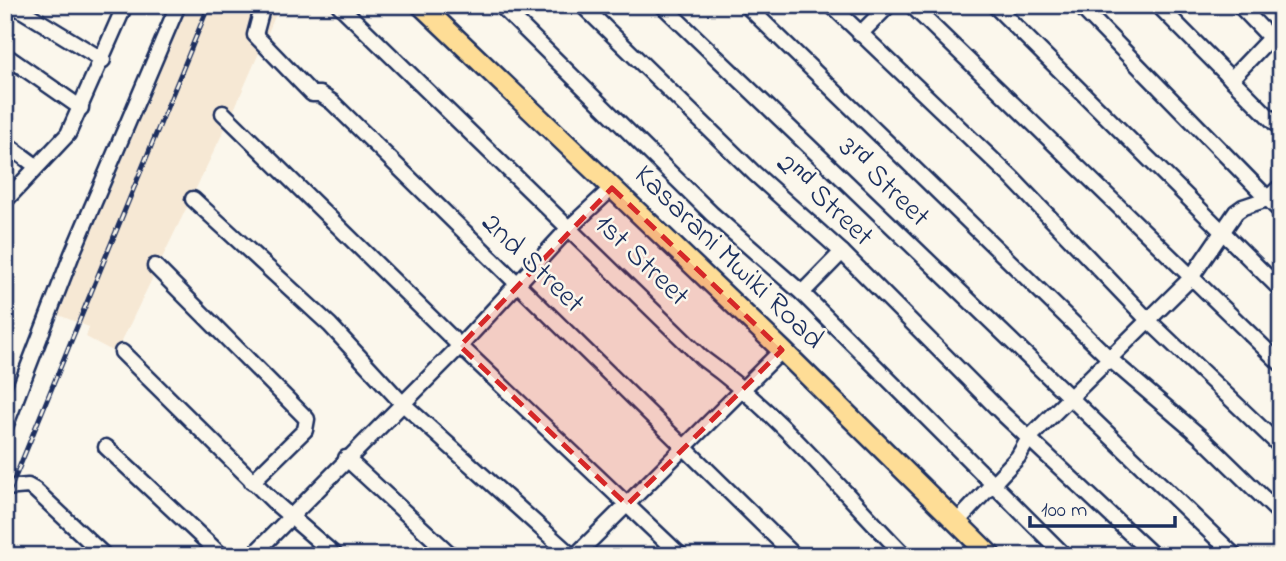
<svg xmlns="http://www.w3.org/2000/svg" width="1286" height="561" font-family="'Indie Flower',sans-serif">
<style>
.built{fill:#f6e8d4}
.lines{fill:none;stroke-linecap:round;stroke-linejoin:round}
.minor-casing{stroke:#1b2f5e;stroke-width:19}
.major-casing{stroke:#1b2f5e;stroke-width:24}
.minor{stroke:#fbf7ec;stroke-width:14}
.major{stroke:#fedd96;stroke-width:19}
.rail-casing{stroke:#1b2f5e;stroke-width:5}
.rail{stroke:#fbf7ec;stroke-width:2.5;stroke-dasharray:8;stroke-linecap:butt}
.marked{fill:#d62828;fill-opacity:0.2;stroke:#d62828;stroke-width:5;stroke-dasharray:14 9;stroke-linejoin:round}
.labels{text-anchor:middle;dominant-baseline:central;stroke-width:5;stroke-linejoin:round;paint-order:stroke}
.street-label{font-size:30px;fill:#1b2f5e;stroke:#fbf7ec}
</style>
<rect width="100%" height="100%" fill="#fbf7ec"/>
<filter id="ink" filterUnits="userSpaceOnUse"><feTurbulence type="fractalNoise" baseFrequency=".0143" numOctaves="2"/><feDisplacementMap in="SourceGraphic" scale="14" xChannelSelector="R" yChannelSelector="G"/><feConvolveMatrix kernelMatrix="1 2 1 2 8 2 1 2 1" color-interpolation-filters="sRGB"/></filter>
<g filter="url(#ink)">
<path class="built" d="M182,5H280L233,112L116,353L86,337L89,327L56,314Z"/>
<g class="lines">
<defs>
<g id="minor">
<path d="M13,5L103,60"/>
<path d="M263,5L255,35L312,94H320L332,102L795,556"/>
<path d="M339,5L702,358C783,416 836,486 905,556"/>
<path d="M500,5L712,214L802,293L1065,556"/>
<path d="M582,5L754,173L842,252L1003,414L1154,556"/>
<path d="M662,5L1235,556"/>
<path d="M746,5L1111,360L1202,438L1281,515"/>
<path d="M831,5L1012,178L1149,321L1281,447"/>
<path d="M911,5L1281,364"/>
<path d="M994,5L1281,290"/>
<path d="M1079,5L1281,212"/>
<path d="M1158,5L1281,129"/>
<path d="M1239,5L1281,49"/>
<path d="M860,34L889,5"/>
<path d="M5,55L81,108"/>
<path d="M1231,79L1270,38"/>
<path d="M223,113L460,346L681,556"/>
<path d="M5,143L36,166"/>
<path d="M193,199L330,325L401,402L572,556"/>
<path d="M5,201L68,134L125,5"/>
<path d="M155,266L307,419L305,430L252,482"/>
<path d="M802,293L842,252"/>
<path d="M122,352L275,503L336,556"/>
<path d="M5,427L72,254L178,5"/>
<path d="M106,447L222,556"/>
<path d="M346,458L452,556"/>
<path d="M5,488L28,486L35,490L105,556"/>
<path d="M956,523L1018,457L1029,438L1190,279L1236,212L1243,207L1267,199L1281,186"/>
<path d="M252,556L460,346L569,228L612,188"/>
<path d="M575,556L782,350"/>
</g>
<path id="major" d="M421,5L782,350L991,556"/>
</defs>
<use href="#minor" class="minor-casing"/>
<use href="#major" class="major-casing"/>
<use href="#minor" class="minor"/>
<use href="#major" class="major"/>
<defs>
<path id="rail" d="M5,502L209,5"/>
</defs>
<use href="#rail" class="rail-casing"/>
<use href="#rail" class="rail"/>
</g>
</g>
<path class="marked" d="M612,188L782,350L627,505L460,346Z"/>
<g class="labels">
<g class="street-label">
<text transform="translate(883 183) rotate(44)">3ʳᵈ Street</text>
<text transform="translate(824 201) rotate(43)">2ⁿᵈ Street</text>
<text transform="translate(728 258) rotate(44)">Kasarani Mwiki Road</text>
<text transform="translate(641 261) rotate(44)">1st Street</text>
<text transform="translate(532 264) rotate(44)">2nd Street</text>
</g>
</g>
<rect width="1286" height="561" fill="none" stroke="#fbf7ec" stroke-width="28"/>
<rect x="14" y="14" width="1258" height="533" fill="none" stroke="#1b2f5e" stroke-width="2.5" filter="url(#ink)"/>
<path d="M1030 516v10h145v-10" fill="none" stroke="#1b2f5e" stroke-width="3.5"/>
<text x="1041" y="516" font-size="21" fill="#1b2f5e" stroke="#fbf7ec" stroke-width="5" paint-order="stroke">100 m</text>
</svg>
